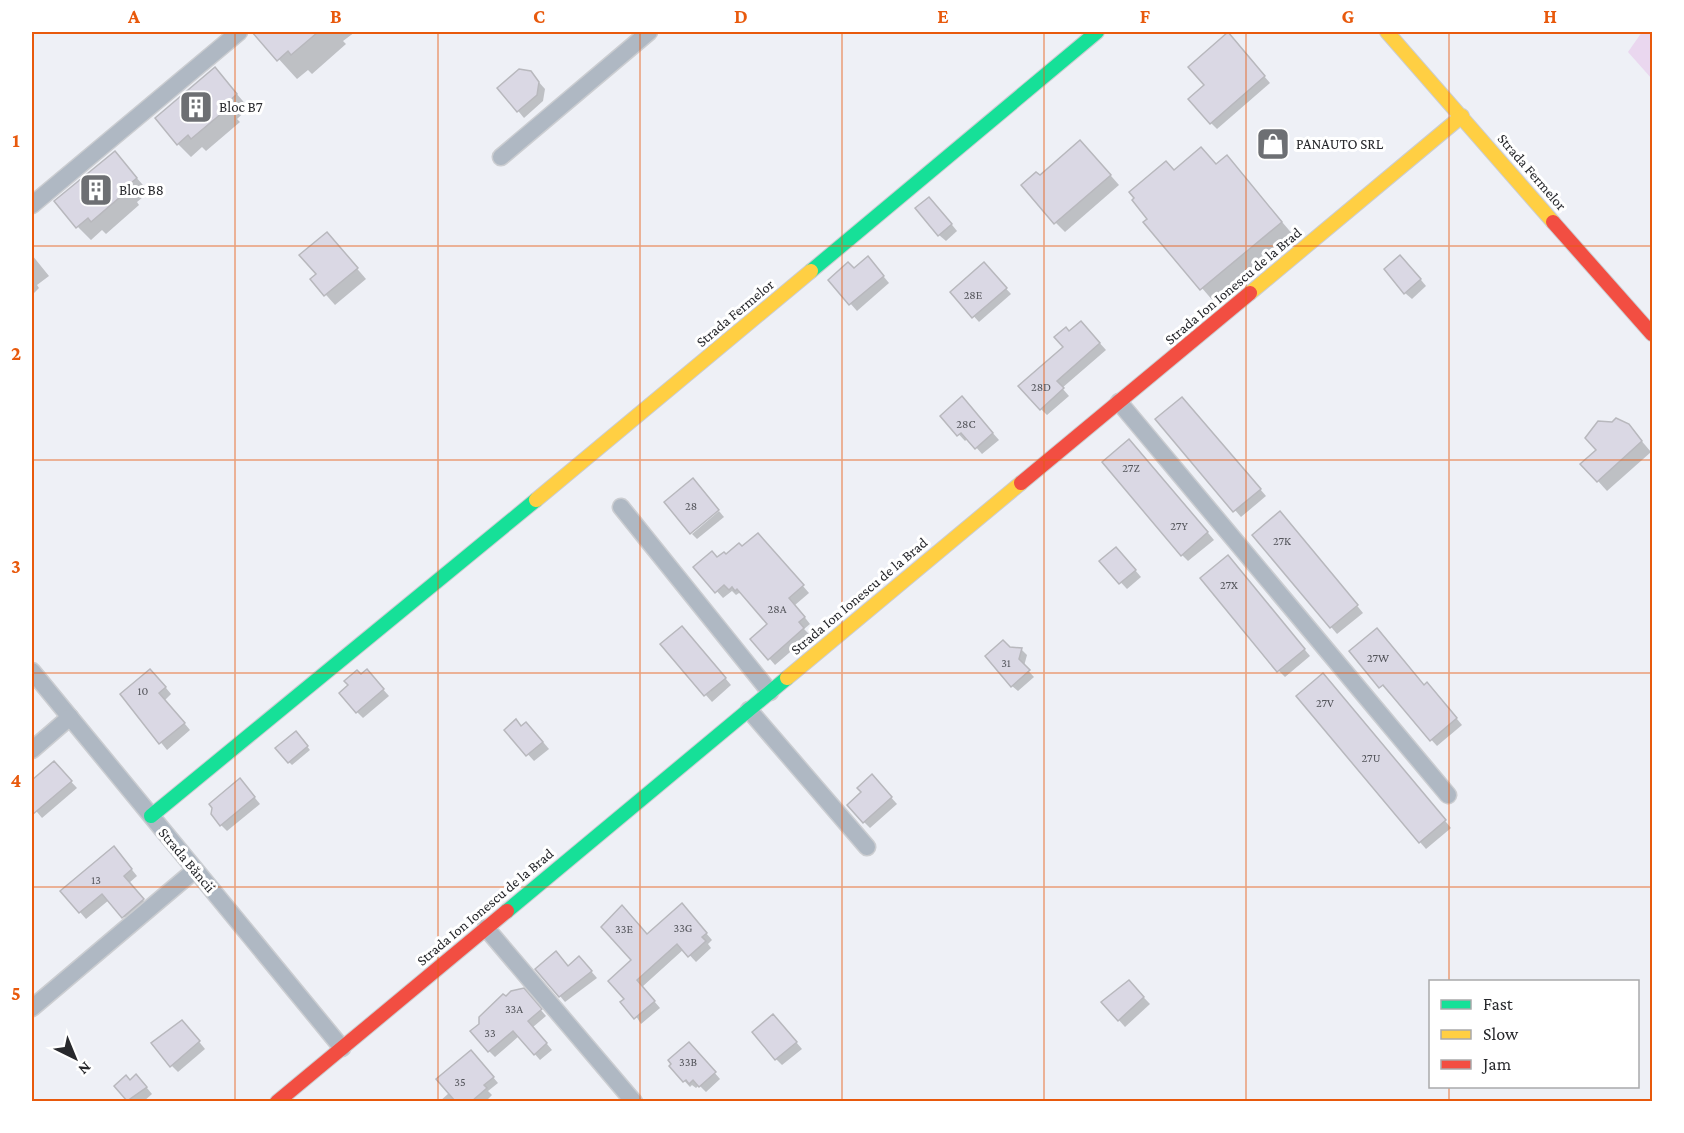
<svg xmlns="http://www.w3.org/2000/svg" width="1684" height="1133" font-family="'Crimson Pro',serif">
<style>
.green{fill:#ead7ef}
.shadow{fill:#0003}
.building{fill:#dad8e4;stroke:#b8b8bd;stroke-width:1.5}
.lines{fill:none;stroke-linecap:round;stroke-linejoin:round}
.street-casing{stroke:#cbcdd1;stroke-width:19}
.fast-casing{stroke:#cbcdd1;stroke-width:16}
.slow-casing{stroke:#cbcdd1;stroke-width:16}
.jam-casing{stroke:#cbcdd1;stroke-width:16}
.street{stroke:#afb8c3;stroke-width:16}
.fast{stroke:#16e098;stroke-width:14}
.slow{stroke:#ffcf43;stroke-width:14}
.jam{stroke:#f24e42;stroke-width:14}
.grid{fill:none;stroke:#e8590c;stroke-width:1.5;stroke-opacity:0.55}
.labels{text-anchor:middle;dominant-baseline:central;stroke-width:6;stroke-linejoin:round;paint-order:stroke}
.number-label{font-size:12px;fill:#54555b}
.poi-label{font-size:15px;fill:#28292d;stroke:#fff;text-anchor:start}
.street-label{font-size:15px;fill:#28292d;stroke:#fff}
.neatline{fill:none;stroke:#e8590c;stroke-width:2}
.grid-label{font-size:20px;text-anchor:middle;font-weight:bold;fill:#e8590c}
</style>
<rect width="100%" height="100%" fill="#eef0f6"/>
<path class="green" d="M1642,32H1652V79L1628,52Z"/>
<g class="shadow">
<path d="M259,32H355L343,41L346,44L312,74L308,70L297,79L256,34Z"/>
<path d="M1234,41L1270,83L1217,129L1211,123L1206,85Z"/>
<path d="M215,69L249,108L237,119L240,122L206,151L202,147L191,157L178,144Z"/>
<path d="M537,80L545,89L543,101L524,118L499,88Z"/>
<path d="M1090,152L1119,185L1065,232L1056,223L1040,177Z"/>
<path d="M115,153L149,192L137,202L139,205L106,234L102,230L91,240L78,227Z"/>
<path d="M1227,157L1294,236L1214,302L1145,222L1175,171L1217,165Z"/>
<path d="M936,205L957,231L946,241L939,235Z"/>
<path d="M336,244L366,279L335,305L312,279Z"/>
<path d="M32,255L49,276L37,285L39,288L32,295Z"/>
<path d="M1407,263L1426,286L1412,299L1405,293Z"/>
<path d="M874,265L889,283L857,311L830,280Z"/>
<path d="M989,270L1011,294L979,322L952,292Z"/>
<path d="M1087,329L1106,350L1062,388L1069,396L1047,415L1041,409L1070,333Z"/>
<path d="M968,405L999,440L982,454L968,438L965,441L942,416Z"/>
<path d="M1188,405L1266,496L1241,517L1157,420Z"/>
<path d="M1628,425L1651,452L1607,491L1598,481Z"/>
<path d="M1136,447L1214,540L1188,561L1182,555Z"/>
<path d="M719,511L724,517L697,539L692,534Z"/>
<path d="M1287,519L1363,613L1337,634L1254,535Z"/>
<path d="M764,541L809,593L795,605L810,624L804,629L810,635L775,665L769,658V625L744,595L739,593L736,595L732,591L723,598L695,567Z"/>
<path d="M1122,555L1141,577L1127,589L1102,562Z"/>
<path d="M1234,564L1310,656L1285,677L1279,671Z"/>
<path d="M688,634L731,685L712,702L662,645Z"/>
<path d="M1010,648L1021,649L1027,655L1024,666L1034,677L1018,691L1012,686Z"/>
<path d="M1351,651L1433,690L1462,725L1437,746Z"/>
<path d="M361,676L373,678L389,696L363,718L357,712Z"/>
<path d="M157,677L171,694L165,700L190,730L167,750L122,694Z"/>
<path d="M1329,681L1451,828L1426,849L1420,842Z"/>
<path d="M522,728L533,730L549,749L534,761L506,730Z"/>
<path d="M299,736L310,750L292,765L289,762Z"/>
<path d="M54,763L77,788L42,818L32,806V782Z"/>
<path d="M878,783L897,804L870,828L864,822L863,793Z"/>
<path d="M246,787L260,804L227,831L221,825L213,808Z"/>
<path d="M120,855L137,876L129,883L149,907L130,923L109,900L86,919L80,912Z"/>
<path d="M688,912L712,940L708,944L711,948L696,962L684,949L642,987L660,1008L641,1024L626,1000L633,960L648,935Z"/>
<path d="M585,964L597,978L565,1002L560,996L569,968Z"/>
<path d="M1129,982L1150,1004L1125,1027L1103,1002Z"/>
<path d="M529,996L546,1016L533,1027L552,1050L540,1060L519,1036L495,1057L489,1051L480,1025Z"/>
<path d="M779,1022L802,1049L782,1065L776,1059Z"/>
<path d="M188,1028L205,1049L178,1072L172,1066Z"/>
<path d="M695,1050L720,1079L706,1092L699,1085L696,1088L692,1085L690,1087L671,1066Z"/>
<path d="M476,1057L498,1083L488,1091L492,1095L485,1102H439L449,1093Z"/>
<path d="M130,1081L142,1082L152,1094L143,1102H129L116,1086Z"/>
</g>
<g class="building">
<path d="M252,32H318L291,55L288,51L277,61Z"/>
<path d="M1228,32L1265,76L1210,124L1188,99L1204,85L1188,67Z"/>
<path d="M215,67L237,94L225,105L228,108L191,139L188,135L177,145L155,118Z"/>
<path d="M519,69L531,71L539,82L537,95L517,112L497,88Z"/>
<path d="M1080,140L1111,175L1054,224L1021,185L1036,172L1040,175Z"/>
<path d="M1201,147L1216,164L1227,155L1282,222L1200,290L1143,222L1147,219L1132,200L1134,198L1129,192L1166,161L1174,170Z"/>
<path d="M115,151L137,178L125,188L127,191L91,222L88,218L76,228L54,201Z"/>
<path d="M929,197L952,224L938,236L915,208Z"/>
<path d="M327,232L358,268L324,296L310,279L316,274L299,255Z"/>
<path d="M1400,255L1421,279L1404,294L1384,269Z"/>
<path d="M868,256L884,276L849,305L828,280L848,262L854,268Z"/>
<path d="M984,262L1007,288L972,318L950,292Z"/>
<path d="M1081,321L1100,343L1057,381L1064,388L1040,410L1018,386L1063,347L1054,337L1066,327L1069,331Z"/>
<path d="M962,396L993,433L975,449L961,433L957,436L940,416Z"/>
<path d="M1182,397L1261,489L1233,512L1155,419Z"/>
<path d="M1616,418L1629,424L1642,441L1597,482L1580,464L1596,450L1585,438L1598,421L1612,422Z"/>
<path d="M1129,439L1208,532L1181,556L1102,462Z"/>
<path d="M693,478L719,510L690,534L664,502Z"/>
<path d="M1280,511L1358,605L1330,628L1252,535Z"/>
<path d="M758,533L804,585L789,598L805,617L799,622L804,628L768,660L750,639L767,624L737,589L735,591L732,587L729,590L724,585L715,593L693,567L712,551L717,557L724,552L726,554L739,543L742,546Z"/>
<path d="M1116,547L1136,570L1119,584L1099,561Z"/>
<path d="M1228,555L1305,649L1277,672L1200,578Z"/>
<path d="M682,626L726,678L704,696L660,644Z"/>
<path d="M1377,628L1424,685L1427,682L1457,718L1430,741L1383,685L1379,688L1349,651Z"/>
<path d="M1003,640L1010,647L1022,648L1019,659L1030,670L1011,687L985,656Z"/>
<path d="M150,669L166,687L159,693L185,723L159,744L120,694Z"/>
<path d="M367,669L384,689L356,713L339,693L348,685L344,681L357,670L361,674Z"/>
<path d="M1323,673L1446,820L1419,843L1296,696Z"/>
<path d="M516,719L521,726L526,722L543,742L526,756L504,730Z"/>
<path d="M296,731L308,746L288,763L275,748Z"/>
<path d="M54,761L72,781L32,815V780Z"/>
<path d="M872,774L892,797L863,823L847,805L861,792L857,788Z"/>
<path d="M240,778L255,797L220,826L211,814L212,808L209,804Z"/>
<path d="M114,846L132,869L124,876L144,899L122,918L102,894L79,913L60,891Z"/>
<path d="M682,903L707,933L702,937L706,941L688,957L677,944L637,980L655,1001L634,1019L620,1002L624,999L608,981L631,960L601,927L622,905L647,934Z"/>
<path d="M556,951L568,966L579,956L592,971L559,997L535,969Z"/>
<path d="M1129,980L1144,997L1118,1021L1101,1002Z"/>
<path d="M524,988L542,1009L528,1021L547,1043L534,1055L513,1031L488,1052L470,1031L479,1024V1017L503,994L506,996L511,991Z"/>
<path d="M773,1014L797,1042L775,1060L752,1032Z"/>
<path d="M182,1020L200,1041L170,1067L151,1043Z"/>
<path d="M689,1042L716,1072L699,1087L693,1080L689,1084L686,1080L683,1082L669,1066L671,1064L668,1060Z"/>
<path d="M471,1050L494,1077L484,1085L487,1088L472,1101H455L436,1079Z"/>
<path d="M136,1074L147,1087L127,1101L114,1086L126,1075L130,1080Z"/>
</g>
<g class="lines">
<defs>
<g id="street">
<path d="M501,157L649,32"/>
<path d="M32,205L239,32"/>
<path d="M1119,402L1448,795"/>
<path d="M621,507L770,692"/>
<path d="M32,671L342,1048"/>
<path d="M749,710L867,847"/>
<path d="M32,750L70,717"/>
<path d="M486,928L634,1102"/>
<path d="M32,1008L195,870"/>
</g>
<g id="fast">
<path d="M811,271L1097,32"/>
<path d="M151,816L536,500"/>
<path d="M507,911L787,678"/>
</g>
<g id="slow">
<path d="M1387,32L1553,222"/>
<path d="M1250,293L1462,116"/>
<path d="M536,500L811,271"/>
<path d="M787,678L1021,483"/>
</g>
<g id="jam">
<path d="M1553,222L1652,334"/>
<path d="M1021,483L1250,293"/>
<path d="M277,1102L507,911"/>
</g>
</defs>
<use href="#street" class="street-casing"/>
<use href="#fast" class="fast-casing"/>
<use href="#slow" class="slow-casing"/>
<use href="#jam" class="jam-casing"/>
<use href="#street" class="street"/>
<use href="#fast" class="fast"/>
<use href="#slow" class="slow"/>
<use href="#jam" class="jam"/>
</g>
<path class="grid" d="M235,32V1102M438,32V1102M640,32V1102M842,32V1102M1044,32V1102M1246,32V1102M1449,32V982M32,246H1652M32,460H1652M32,673H1652M32,887H1652M1449,1086V1102"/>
<defs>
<symbol id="building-square" viewBox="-11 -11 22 22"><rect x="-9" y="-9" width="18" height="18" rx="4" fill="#6d6f73" stroke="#fff"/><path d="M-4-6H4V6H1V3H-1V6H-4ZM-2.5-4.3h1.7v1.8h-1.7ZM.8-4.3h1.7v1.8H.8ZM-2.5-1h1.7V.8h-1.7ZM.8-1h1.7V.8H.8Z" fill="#fff"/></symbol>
<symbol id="shop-square" viewBox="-11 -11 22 22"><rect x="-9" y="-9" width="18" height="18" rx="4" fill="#6d6f73" stroke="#fff"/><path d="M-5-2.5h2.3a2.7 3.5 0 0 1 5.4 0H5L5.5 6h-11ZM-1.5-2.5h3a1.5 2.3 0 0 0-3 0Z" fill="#fff"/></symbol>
</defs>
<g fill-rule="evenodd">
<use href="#building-square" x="177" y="88" width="38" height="38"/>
<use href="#shop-square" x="1254" y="125" width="38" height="38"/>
<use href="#building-square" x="77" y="171" width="38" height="38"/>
</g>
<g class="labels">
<g class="number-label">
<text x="973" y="295">28E</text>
<text x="1041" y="387">28D</text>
<text x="966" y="424">28C</text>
<text x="1131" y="468">27Z</text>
<text x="691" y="506">28</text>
<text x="1179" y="526">27Y</text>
<text x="1282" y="541">27K</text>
<text x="1229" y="585">27X</text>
<text x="777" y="609">28A</text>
<text x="1378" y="658">27W</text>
<text x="1006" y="663">31</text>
<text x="143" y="691">10</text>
<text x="1325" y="703">27V</text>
<text x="1371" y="758">27U</text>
<text x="96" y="880">13</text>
<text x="683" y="928">33G</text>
<text x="624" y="929">33E</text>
<text x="514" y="1009">33A</text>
<text x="490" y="1033">33</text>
<text x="688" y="1062">33B</text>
<text x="460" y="1082">35</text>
</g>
<g class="poi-label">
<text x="219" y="107">Bloc B7</text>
<text x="1296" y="144">PANAUTO SRL</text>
<text x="119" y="190">Bloc B8</text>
</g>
<g class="street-label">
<text transform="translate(1532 172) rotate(49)">Strada Fermelor</text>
<text transform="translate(1233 286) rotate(-40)">Strada Ion Ionescu de la Brad</text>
<text transform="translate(735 313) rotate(-40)">Strada Fermelor</text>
<text transform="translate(859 596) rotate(-40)">Strada Ion Ionescu de la Brad</text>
<text transform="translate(187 860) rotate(50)">Strada Băncii</text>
<text transform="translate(485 907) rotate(-40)">Strada Ion Ionescu de la Brad</text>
</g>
</g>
<rect width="1684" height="1133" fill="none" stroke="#ffffff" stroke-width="66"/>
<rect x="1429" y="980" width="210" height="108" fill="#ffffff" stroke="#a9a9ab" stroke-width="1.5"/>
<rect x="1441" y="1000" width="30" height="9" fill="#16e098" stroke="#a9a9ab" stroke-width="1.5"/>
<text x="1483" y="1010" font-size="18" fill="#28292d">Fast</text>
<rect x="1441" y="1030" width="30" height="9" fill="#ffcf43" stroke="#a9a9ab" stroke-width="1.5"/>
<text x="1483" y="1040" font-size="18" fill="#28292d">Slow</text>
<rect x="1441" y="1060" width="30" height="9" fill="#f24e42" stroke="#a9a9ab" stroke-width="1.5"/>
<text x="1483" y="1070" font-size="18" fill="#28292d">Jam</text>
<g transform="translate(75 1058) rotate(137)" stroke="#ffffff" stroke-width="4.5" paint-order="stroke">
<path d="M0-4.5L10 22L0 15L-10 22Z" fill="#28292d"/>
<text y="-9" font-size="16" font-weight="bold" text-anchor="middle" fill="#28292d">N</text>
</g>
<rect x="33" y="33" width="1618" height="1067" class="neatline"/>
<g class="grid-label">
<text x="134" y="23">A</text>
<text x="336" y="23">B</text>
<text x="539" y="23">C</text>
<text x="741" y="23">D</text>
<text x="943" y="23">E</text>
<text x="1145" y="23">F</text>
<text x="1348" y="23">G</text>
<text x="1550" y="23">H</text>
<text x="16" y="147">1</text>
<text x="16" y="360">2</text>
<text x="16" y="573">3</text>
<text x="16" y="787">4</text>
<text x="16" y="1000">5</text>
</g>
</svg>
